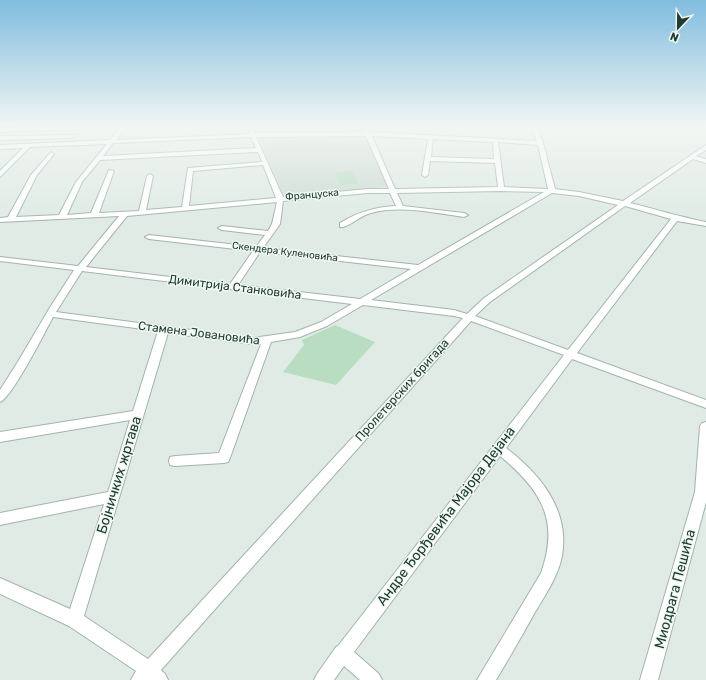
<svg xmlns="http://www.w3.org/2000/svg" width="706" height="680" font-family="Rubik,sans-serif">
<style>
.built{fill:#cedbd4}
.green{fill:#b8ddc0}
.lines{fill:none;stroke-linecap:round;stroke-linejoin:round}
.minor-casing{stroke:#a3b3ac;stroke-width:2}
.minor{fill:#fff;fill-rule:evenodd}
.labels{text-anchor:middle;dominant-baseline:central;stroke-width:3;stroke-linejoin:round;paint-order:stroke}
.far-street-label{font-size:10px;fill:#203c33;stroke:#f0f8f3}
.street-label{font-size:12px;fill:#203c33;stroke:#f0f8f3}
.near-street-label{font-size:14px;fill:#203c33;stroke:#f0f8f3}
</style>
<rect width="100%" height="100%" fill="#e0ebe5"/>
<path class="built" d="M366,135L388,187L292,196H287L283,193L259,139L264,137Z"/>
<g class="green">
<path d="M353,171L358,184L340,185L336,172Z"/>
<path d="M335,325L375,342L336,385L283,372L304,345L302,340Z"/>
</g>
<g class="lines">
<defs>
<g id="minor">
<path d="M74,126H114L111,128L0,132V128Z"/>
<path d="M121,126H127L116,140L250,134L248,126H252L255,133L365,132L362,126H367L370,132L537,141L531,126H536L543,143L555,189L579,192L623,201L706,145V150L696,156L706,159V163L693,159L630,203C655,209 680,217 706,222V226L677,221L577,353L706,400V408L572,359L506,448C540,474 570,510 562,556C558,577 545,595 534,614C522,636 509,658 496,680H477L541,573C560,520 541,490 500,456L354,652L379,674L382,680H360L344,666L334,680H314L317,674L336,647L338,646L564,355L471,321L161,670L165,674L168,680H131L136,671L69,626L0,594V578L70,609L104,504L0,525V513L108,492L130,420L0,442V432L133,411L158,331L53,317C45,332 12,398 0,402V390L19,360L49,309L74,270L0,261V257L78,266L119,216L0,222V218L8,217L31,175L51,152L54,154L37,175L16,217L59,215L76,182L107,144L30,147L0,177V171L23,148L0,149V145L110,140ZM366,136L389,189H368L283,197L256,137ZM372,136L428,139L422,175L425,177L428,175L430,161L495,163L498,187L395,189ZM251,137L256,148L103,156L113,143ZM433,139L493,142L494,159L431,157ZM498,142L538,145L548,189L504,187ZM258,152L262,162L188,168L182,207L146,210L153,176L150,174L147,176L139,211L99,213L114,171L109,170L91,213L67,215L82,182L100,160ZM263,165L276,198L189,206L193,171ZM501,191L544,192L418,265L263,248L280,224L283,201L368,193H390L396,206C375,207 358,212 340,223V227H343C353,224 360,216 371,213C400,205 434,213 464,217L468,215L464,213L403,206L397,193ZM552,193L579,196L618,205L484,298L467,314L454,310L371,300ZM277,202L272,224L268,231L222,226L218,228L222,230L265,235L256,247L149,235L145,237L149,239L253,251L230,284L86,267L127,216ZM625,206L671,219L568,350L475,316L490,302ZM260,252L411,269L360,299L238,285ZM82,271L352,304L321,322L295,332L252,338L56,312ZM363,305L454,316L463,318L148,659L84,616L168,333L252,344H261L219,453L175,456L170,457L169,461L170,465L175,466L224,463L228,462L230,458L271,342L300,337L327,326Z"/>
<path d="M74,135V137L72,138L0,140V136Z"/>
<path d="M706,422V502L658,680H640L695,492L700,426L702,423Z"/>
</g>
</defs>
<use href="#minor" class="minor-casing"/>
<use href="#minor" class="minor"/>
</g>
<linearGradient id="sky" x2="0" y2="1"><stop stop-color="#81bddf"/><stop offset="0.57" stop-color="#f1f6f3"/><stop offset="1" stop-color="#f1f6f3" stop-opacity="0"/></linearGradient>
<rect width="706" height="221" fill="url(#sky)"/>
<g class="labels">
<g class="far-street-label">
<text transform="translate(312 195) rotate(-5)">Француска</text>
<text transform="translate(285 252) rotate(7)">Скендера Куленовића</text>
</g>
<g class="street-label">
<text transform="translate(235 287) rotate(7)">Димитрија Станковића</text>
<text transform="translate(199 333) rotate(7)">Стамена Јовановића</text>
<text transform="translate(402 390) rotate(-48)">Пролетерских бригада</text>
</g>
<g class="near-street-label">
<text transform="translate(119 475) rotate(-73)">Бојничких жртава</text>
<text transform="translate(446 516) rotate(-53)">Андре Ђорђевића Мајора Дејана</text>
<text transform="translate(675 589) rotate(-75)">Миодрага Пешића</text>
</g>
</g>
<g transform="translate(678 28) rotate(202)" stroke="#f0f8f3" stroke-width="3" paint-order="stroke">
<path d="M0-3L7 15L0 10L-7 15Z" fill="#203c33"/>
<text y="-6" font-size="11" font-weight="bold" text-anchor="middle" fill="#203c33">N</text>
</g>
</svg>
